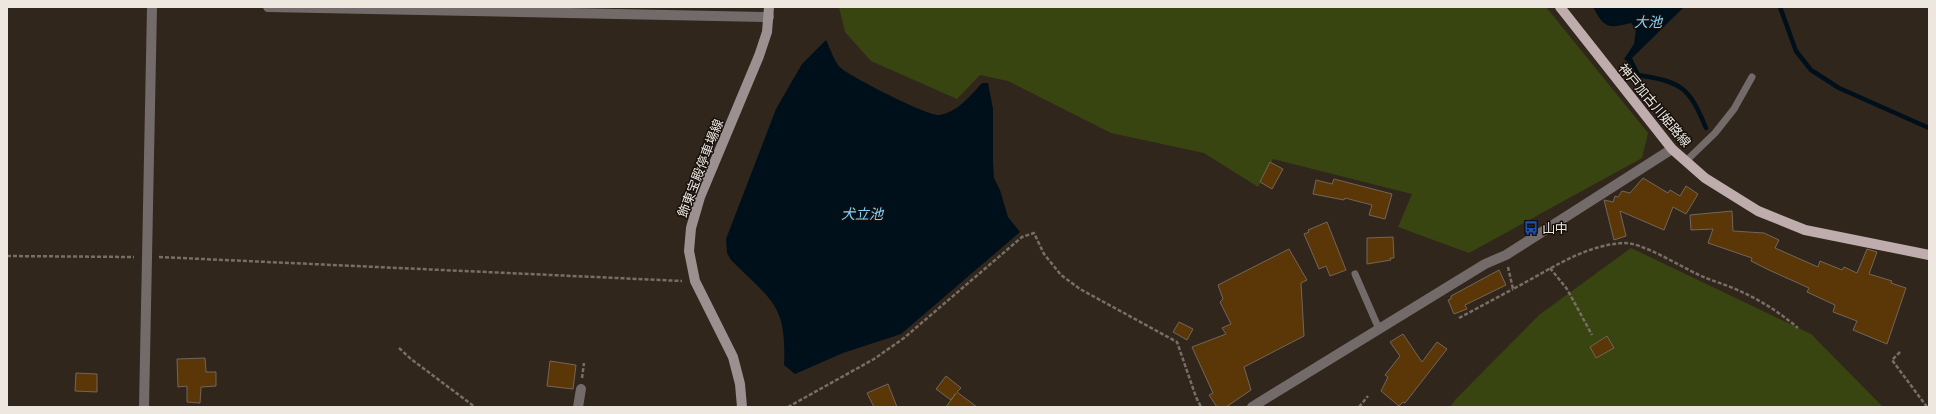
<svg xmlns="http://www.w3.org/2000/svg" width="1936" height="414" font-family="Manrope,'Noto Sans JP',sans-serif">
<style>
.green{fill:#384511}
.water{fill:#00101b}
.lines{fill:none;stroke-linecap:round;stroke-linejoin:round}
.stream{stroke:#00101b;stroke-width:4.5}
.building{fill:#5b3707;stroke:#72665a}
.path{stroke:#776e65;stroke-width:2.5;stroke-dasharray:4 2;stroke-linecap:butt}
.lane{stroke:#736a6a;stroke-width:7}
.street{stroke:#736a6a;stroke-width:10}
.secondary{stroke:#9d9090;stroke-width:10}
.primary{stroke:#beadac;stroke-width:10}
.labels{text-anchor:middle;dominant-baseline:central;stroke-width:3;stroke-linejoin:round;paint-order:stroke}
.street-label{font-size:13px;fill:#eee7e0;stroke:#15100c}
.poi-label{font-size:13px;fill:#eee7e0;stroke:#15100c;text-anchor:start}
.water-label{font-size:14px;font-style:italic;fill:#7fd2fd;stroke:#15100c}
</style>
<rect width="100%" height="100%" fill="#31261c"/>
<g class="green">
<path d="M839,7H1546L1648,133L1642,158L1469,253L1398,227L1412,194L1273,159L1258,187L1204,153L1111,133L1008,81L980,75L957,99L871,61L845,32Z"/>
<path d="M1631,248L1811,334L1883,407H1450L1455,400L1539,315Z"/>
</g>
<g class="water">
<path d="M1593,7H1684L1628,62L1624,59L1634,44L1636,29L1631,23C1608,29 1604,28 1593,7Z"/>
<path d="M826,40C830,48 835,64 842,69C854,78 927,116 939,115C957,113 971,95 982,83H988L993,109V161L994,178L1000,190L1008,217L1020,232L901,334L843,353L795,374L784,365C787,304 771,300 731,260L727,253L726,239L776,109L802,64Z"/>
</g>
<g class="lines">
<g class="stream">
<path d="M1780,7L1796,51L1811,70L1839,88L1929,128"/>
<path d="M1630,59L1638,75C1682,82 1689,87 1706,128"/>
</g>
</g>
<g class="building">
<path d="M1270,162L1283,169L1272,189L1260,182Z"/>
<path d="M1643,178L1668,193L1670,190L1680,196L1686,186L1698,194L1686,214L1673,207L1664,230L1620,211L1626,236L1614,240L1604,200L1613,202L1615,196L1618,197L1622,191L1630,193Z"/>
<path d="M1334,179L1392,194L1385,219L1369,215L1372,205L1345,198L1344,200L1313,194L1316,180L1332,184Z"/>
<path d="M1732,211L1733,231L1764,233L1779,240L1775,248L1818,267L1820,261L1842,270L1844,267L1857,273L1867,249L1877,252L1869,274L1892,281L1891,283L1906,288L1887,344L1853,330L1857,321L1833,312L1835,305L1807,292L1809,288L1769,270L1751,261L1752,258L1708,243L1713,229L1691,230L1690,215Z"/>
<path d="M1327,222L1346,270L1330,276L1326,266L1319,269L1304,234L1309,232L1308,230Z"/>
<path d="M1393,237L1394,258H1390L1391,260L1367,264V238Z"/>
<path d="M1289,249L1307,280L1301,283L1304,336L1244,367L1251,390L1226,407H1217L1209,395L1213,393L1192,347L1226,334L1222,328L1231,324L1220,302L1223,299L1218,285Z"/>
<path d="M1499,270L1506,285L1465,305L1467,309L1454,314L1448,300L1451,299V296Z"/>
<path d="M1179,322L1193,329L1187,340L1173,332Z"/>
<path d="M1403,334L1422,362L1437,342L1447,349L1405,403L1403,402L1399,406L1381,391L1388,377L1385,375L1400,356L1390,342Z"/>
<path d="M1607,336L1614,348L1596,358L1590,347Z"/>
<path d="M205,358L206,372H216V386L201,387L200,403L187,402V386L178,387L177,359Z"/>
<path d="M550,361L576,365L573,389L547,386Z"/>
<path d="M76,373L97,374V392L75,391Z"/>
<path d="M946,376L961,388L957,392L977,407H946L956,393L951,400L936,389Z"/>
<path d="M888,384L897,407H874L867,393Z"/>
</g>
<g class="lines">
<g class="path">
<path d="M7,256L134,257"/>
<path d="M159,257L682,281"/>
<path d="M1508,267L1513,289C1548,271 1583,245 1624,243C1641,242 1680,266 1697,274C1709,280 1721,283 1733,288C1757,298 1778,311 1798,328"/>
<path d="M1550,268L1567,289L1592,335"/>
<path d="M1459,318L1513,289"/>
<path d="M399,348L411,359L475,407"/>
<path d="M1900,352L1892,360L1927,407"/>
<path d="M582,378L584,363"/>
<path d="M788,407L874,359L904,338L1022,237L1034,233L1044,254L1061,275L1080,289L1177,342L1196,397L1201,407"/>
<path d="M1359,407L1368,396"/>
</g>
<g class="lane">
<path d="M1686,161L1715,133L1734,109L1752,77"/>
<path d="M1355,274L1379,329"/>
</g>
<g class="street">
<path d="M268,7L769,17"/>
<path d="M144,407L152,7"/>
<path d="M578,407L581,389"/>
<path d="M1252,407L1485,264L1506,255L1672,149"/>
</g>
<path class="secondary" d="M742,407L740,384L733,357L695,281L689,251L691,228L700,197L759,56L767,32L769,7"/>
<path class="primary" d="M1560,7L1672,149L1705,178L1758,211L1805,230L1929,255"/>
</g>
<defs>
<symbol id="bus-bare" viewBox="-9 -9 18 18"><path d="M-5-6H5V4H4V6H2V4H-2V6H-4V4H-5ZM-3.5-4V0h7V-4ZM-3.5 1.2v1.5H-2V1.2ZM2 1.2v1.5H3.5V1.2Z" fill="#1a4fb4" stroke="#15100c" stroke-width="2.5" paint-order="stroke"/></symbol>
</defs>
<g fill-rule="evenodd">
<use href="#bus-bare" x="1521" y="218" width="20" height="20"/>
</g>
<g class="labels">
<g class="street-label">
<text transform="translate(1655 105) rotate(50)">神戸加古川姫路線</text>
<text transform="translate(700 168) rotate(-69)">飾東宝殿停車場線</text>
</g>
<g class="poi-label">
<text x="1542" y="228">山中</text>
</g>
<g class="water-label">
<text x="1648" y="21">大池</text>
<text x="862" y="213">犬立池</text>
</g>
</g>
<rect width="1936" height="414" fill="none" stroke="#eee7e0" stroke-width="16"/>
</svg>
